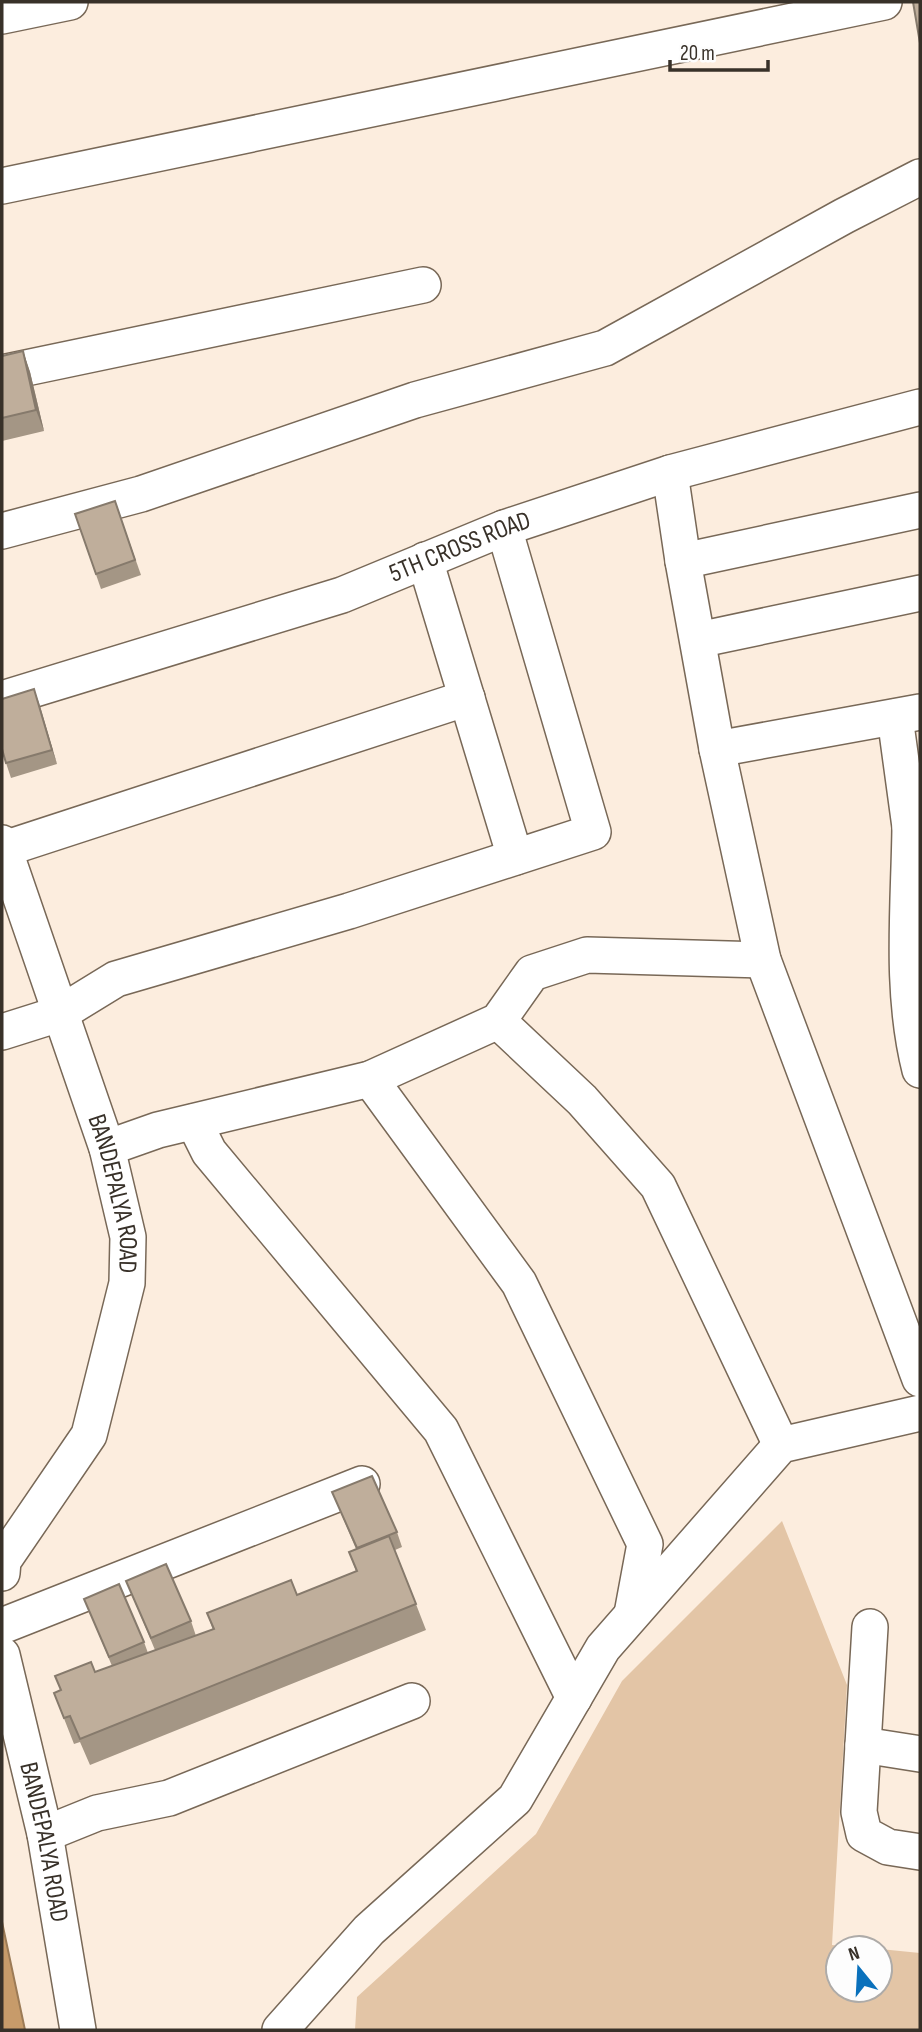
<svg xmlns="http://www.w3.org/2000/svg" width="922" height="2032" font-family="'Sofia Sans Condensed',sans-serif">
<style>
.green{fill:#e3c5a6}
.water{fill:#c79b6a;stroke:#9c7b56;stroke-width:2}
.lines{fill:none;stroke-linecap:round;stroke-linejoin:round}
.minor-casing{stroke:#786857;stroke-width:38}
.minor{stroke:#fff;stroke-width:35}
.wall{fill:#a49685}
.shaded-wall{fill:#867a6c}
.building{fill:#bfae9b;stroke:#867a6c;stroke-width:2}
.labels{text-anchor:middle;dominant-baseline:central;stroke-width:6;stroke-linejoin:round;paint-order:stroke}
.street-label{font-size:26px;fill:#383129;stroke:#fdfdfd}
</style>
<rect width="100%" height="100%" fill="#fcedde"/>
<path class="green" d="M782,1521L847,1685L832,1945L864,1948H838V1990H880V1949L920,1953V2030H355L357,1997L536,1834L622,1681Z"/>
<path class="water" d="M2,1922L25,2030H2Z"/>
<g class="lines">
<defs>
<g id="minor">
<path d="M2,16L70,2"/>
<path d="M2,186L884,2"/>
<path d="M2,373L423,285"/>
<path d="M670,473L683,561L717,749L763,960L920,1379"/>
<path d="M2,531L141,494L415,400L605,348L844,216L920,177"/>
<path d="M425,560L515,857"/>
<path d="M683,561L920,510"/>
<path d="M698,640L920,593"/>
<path id="s1" d="M2,699L342,595L504,528L670,473L920,407"/>
<path d="M895,717L910,827L920,826"/>
<path d="M717,749L920,712"/>
<path d="M910,827C909,907 900,991 920,1070"/>
<path id="s2" d="M2,843L107,1148L128,1237L127,1283L89,1435L3,1561L2,1573"/>
<path d="M4,849L467,698"/>
<path d="M498,1021L582,1100L658,1186L781,1445"/>
<path d="M2,1032L59,1014L116,979L349,911L593,832L504,528"/>
<path d="M370,1079L519,1283L645,1544L632,1614"/>
<path d="M194,1122L209,1152L441,1430L574,1698"/>
<path d="M107,1148L158,1130L370,1079L498,1021L532,973L587,955L763,960"/>
<path d="M2,1626L362,1484"/>
<path d="M870,1627L859,1812L864,1834L888,1847L920,1852"/>
<path id="s3" d="M2,1655L45,1834L78,2030"/>
<path d="M863,1745L920,1754"/>
<path d="M45,1834L97,1813L169,1798L412,1701"/>
<path d="M280,2030L369,1930L515,1799L603,1648L781,1445L920,1413"/>
</g>
</defs>
<use href="#minor" class="minor-casing"/>
<use href="#minor" class="minor"/>
</g>
<g class="wall">
<path d="M23,351L30,372L44,431L2,441V356Z"/>
<path d="M115,501L141,575L101,589L75,514Z"/>
<path d="M34,689L57,764L11,778L6,763Z"/>
<path d="M332,1492L397,1532L402,1547L395,1550L426,1630L90,1765L80,1742L74,1744L54,1693L95,1672L112,1666L84,1599L144,1642L148,1653L155,1650L126,1581L191,1621L196,1636L213,1630L207,1613L297,1595L356,1571L349,1552L356,1549Z"/>
</g>
<g class="shaded-wall">
<path d="M23,351L30,372L44,431L36,410Z"/>
<path d="M34,689L39,703L57,764L52,750Z"/>
</g>
<g class="building">
<path d="M913,2H920V43Z"/>
<path d="M23,351L36,410L2,418V356Z"/>
<path d="M115,501L135,560L96,574L75,514Z"/>
<path d="M34,689L52,750L6,763L2,749V699Z"/>
<path d="M372,1476L397,1532L357,1548L332,1492Z"/>
<path d="M389,1536L416,1604L80,1739L70,1716L64,1718L54,1693L61,1690L55,1676L91,1662L95,1672L214,1629L207,1613L291,1580L297,1595L357,1571L349,1552Z"/>
<path d="M166,1564L191,1621L151,1638L126,1581Z"/>
<path d="M119,1584L144,1642L109,1657L84,1599Z"/>
</g>
<g class="labels">
<g class="street-label">
<text stroke="none"><textPath href="#s1" startOffset="483">5TH CROSS ROAD</textPath></text>
<text stroke="none"><textPath href="#s2" startOffset="369">BANDEPALYA ROAD</textPath></text>
<text stroke="none"><textPath href="#s3" startOffset="192">BANDEPALYA ROAD</textPath></text>
</g>
</g>
<rect width="922" height="2032" fill="none" stroke="#383129" stroke-width="7"/>
<g transform="translate(859 1969) rotate(342)"><circle r="33" fill="#fdfdfd" stroke="#aeaba8" stroke-width="2"/>
<path d="M0-5L12 26L0 18L-12 26Z" fill="#0a71bc"/>
<text y="-10" font-size="19" font-weight="bold" text-anchor="middle" fill="#383129">N</text>
</g>
<path d="M670 60v10h98v-10" fill="none" stroke="#383129" stroke-width="3.5"/>
<text x="680" y="60" font-size="21" fill="#383129" stroke="#fdfdfd" stroke-width="5" paint-order="stroke">20 m</text>
</svg>
